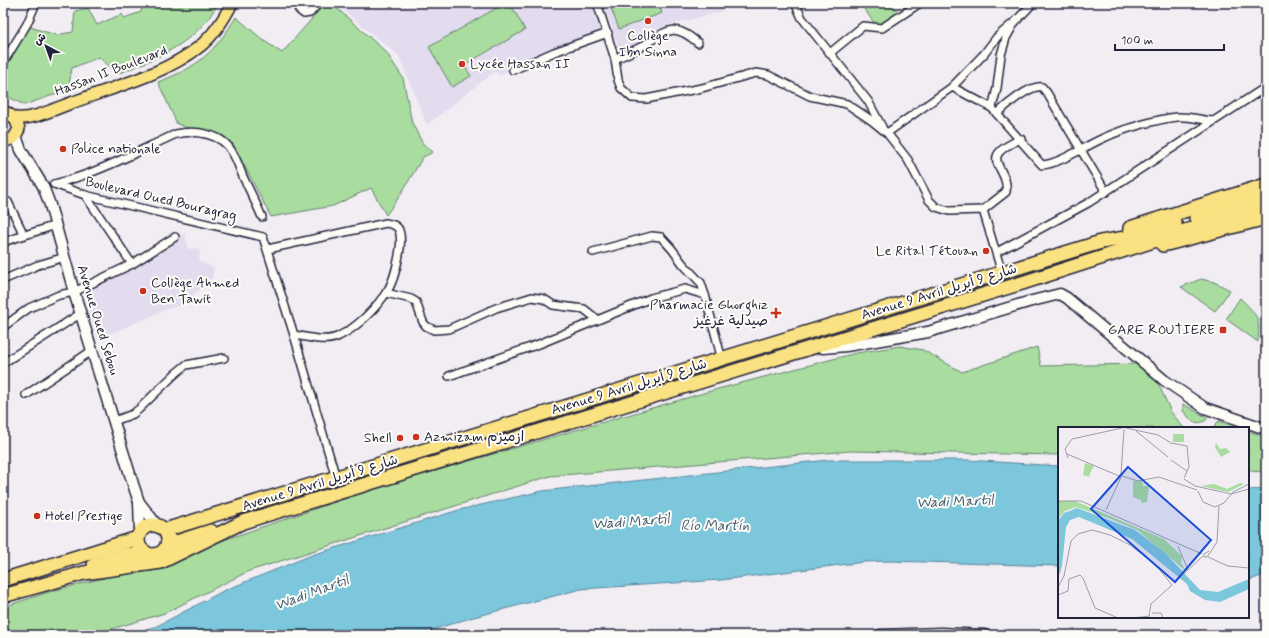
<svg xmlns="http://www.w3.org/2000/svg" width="1269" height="638" font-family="Mynerve,'Playpen Sans Arabic',sans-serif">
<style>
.built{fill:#e3dbee}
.green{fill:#a8dd9f;stroke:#65806d}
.water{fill:#7cc7dc;stroke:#58859c}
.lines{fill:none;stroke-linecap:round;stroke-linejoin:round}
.street-casing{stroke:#22223b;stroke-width:10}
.secondary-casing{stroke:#22223b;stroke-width:13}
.primary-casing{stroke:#22223b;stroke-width:14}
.highway-casing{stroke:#22223b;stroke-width:16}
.street{stroke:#fdfcf7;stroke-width:7}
.secondary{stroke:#fdfcf7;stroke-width:10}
.primary{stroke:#fae181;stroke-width:11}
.highway{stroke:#fae181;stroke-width:13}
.poi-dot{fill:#c8321e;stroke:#fdfcf7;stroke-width:1.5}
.labels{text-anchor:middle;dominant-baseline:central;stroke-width:4;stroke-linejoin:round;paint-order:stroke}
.poi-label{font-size:14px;fill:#22223b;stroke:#fdfcf7;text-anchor:start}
.street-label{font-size:14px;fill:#22223b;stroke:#fdfcf7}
.water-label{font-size:15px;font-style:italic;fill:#425c73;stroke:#fdfcf7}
.inset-road{fill:none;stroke:#9e9ca9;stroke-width:1}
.view{fill:#1d4ed8;fill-opacity:0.15;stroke:#1d4ed8;stroke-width:2}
.inset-edge{fill:none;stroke:#22223b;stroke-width:2}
</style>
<rect width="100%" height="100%" fill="#f1edf3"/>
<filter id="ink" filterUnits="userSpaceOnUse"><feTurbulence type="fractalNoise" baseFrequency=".025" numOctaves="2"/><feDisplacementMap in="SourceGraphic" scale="8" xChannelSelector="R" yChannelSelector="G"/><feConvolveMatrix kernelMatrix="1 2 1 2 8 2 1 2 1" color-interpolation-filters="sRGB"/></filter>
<g filter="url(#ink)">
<g class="built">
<path d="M335,3H591L601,33L541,53L500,75L494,72L427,125L399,56Z"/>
<path d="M603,3H731L720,12L654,29L645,42L621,53Z"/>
<path d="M185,233L188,249L200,248L199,261L214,268L212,279L181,305L167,309L98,339L86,297L91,286L139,264L149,254L166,248Z"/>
</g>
<g class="green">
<path d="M143,3H218C198,43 155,59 117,74L99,57L72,68L68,90L24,105L9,97H3V68L30,27L56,35L73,32L75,11L88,8L97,25L122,14L124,18L141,12Z"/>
<path d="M331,3L386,52L403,78L412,123L423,144L433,152L423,157L399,197L386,215L371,188L333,206L271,217L233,144L177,124L158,82C198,67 214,53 236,17L263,40L282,53L323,6Z"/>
<path d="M505,3H510L525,30L464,65L471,76L452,87L429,47Z"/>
<path d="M609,3H658L662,13L619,29Z"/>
<path d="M860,3H891L898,12L877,27Z"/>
<path d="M1201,279L1214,282L1230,290L1215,311L1181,287Z"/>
<path d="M1240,298C1258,316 1260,317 1258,342L1226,319Z"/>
<path d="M900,346L923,350L962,372L1037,347L1041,366L1137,364L1157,381L1171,412L1184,428H1059V455L850,451L550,476L249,571L165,613L92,635H3V607L52,591L120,574L152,571L218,542L373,489L714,390L856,353Z"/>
<path d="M1183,404L1208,418C1204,423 1199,423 1193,422L1183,411Z"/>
<path d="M1219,421L1239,428H1212Z"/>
<path d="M1248,431L1266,437V472L1248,471Z"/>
</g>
<g class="water">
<path d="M828,460H967L1059,466V566L890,561L864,562L721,580L581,589L470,618L416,635H126L157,626L223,591L312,555L459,510L542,491Z"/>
<path d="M1266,489V574L1248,581V490Z"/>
</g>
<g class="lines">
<defs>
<g id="street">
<path d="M296,3L299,10L304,14L310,13L319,3"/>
<path d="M597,3L615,59L618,80L621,88L632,98L646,99L702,88L756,73L768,75L810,96L847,104L871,120L887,133L908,160L929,200L936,207L949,211L983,210L1002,273"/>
<path d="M795,3L802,18L868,101L882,127"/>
<path d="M830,53L863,26L882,28L920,3"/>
<path d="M615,59C624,55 633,51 641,47C666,32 672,20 698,43"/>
<path d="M3,63L27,24L36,3"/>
<path d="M513,70L554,52L608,33"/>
<path d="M952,87L984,54L997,37L1011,25"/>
<path d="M992,108L997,88L1001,55L1006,38L1015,22L1033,3"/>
<path d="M887,133L952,87L992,108L997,114"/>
<path d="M54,184L85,195L263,237L294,335L336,478"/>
<path d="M54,184C97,174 136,152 176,134C195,130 222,133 232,152C238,161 240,171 245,181C251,193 257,205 262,217"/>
<path d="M1106,192L1047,93L1042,87C1031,84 1005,106 997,114L1042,165C1060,164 1088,144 1106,137C1123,129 1158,119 1177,117C1188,116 1202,120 1213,121"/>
<path d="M85,195L132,264"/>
<path d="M8,202L24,235"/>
<path d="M983,210L1006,192C1010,166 974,159 1021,139"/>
<path d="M3,242L56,225"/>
<path d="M268,249L386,223C391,224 397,225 399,230C404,243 395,278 388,290C377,307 358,327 339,336C326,343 308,337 294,335"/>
<path d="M593,252L652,236L661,237L672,249L683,264L701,283L705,295"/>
<path d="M997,252L1088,203L1266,87"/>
<path d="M3,280L38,265L65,257"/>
<path d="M386,293L411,299L416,302L423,322L426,326L434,330L449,329L496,308L532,297L544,299L553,305L584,309L598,320"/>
<path d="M3,327L29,308L59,295L74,292L132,264L175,237"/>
<path d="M3,363L80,314"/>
<path d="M449,376L539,344L651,298L685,289L705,295L722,360"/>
<path d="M26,395L93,350"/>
<path d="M114,421L133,414L139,409L175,374L186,365L224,358"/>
</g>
<g id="secondary">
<path d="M16,136L21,150L43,186L50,205L74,292L133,484L139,502L157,525"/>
<path d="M823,348L846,346L928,332L1028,302L1060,294L1067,298L1164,380L1205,408L1266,429"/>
<path d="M139,502L140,531"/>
<path d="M880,635L941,633L984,635"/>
</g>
<g id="primary">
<path d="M3,113H7L15,118L19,129L14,138L3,142"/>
<path d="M15,118C34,120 56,108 74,102C114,87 165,74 199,47C213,36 224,19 232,3"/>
</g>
<g id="highway">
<path d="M1196,218L1266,196"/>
<path d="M1130,228L1266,185"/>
<path d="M1163,245L1266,218"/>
<circle cx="153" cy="540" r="15"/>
<path d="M165,530L1101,242L1125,238L1175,224"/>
<path d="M167,545L211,531"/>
<path d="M94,565L126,555L145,552"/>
<path d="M3,580L138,538"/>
<path d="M3,596L84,573L161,562L243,522L1022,283L1266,205"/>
</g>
</defs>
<use href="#street" class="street-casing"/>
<use href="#secondary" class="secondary-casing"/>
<use href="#primary" class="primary-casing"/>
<use href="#highway" class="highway-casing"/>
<use href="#street" class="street"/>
<use href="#secondary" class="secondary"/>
<use href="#primary" class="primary"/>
<use href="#highway" class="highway"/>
</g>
</g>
<g class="poi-dot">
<circle cx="648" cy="21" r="4"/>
<circle cx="462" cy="64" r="4"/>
<circle cx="63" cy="149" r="4"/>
<circle cx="986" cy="251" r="4"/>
<circle cx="143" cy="291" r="4"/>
<path d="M774 307h4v4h4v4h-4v4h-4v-4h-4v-4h4z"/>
<rect x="1219" y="326" width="8" height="8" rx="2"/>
<circle cx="416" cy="437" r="4"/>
<circle cx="400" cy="438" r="4"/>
<circle cx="37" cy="516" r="4"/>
</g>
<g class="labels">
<g class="poi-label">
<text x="648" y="36" text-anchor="middle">Collège<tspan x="648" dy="16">Ibn Sinna</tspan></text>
<text x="470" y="64">Lycée Hassan II</text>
<text x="71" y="149">Police nationale</text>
<text x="978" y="251" text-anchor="end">Le Rital Tétouan</text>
<text x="151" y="283">Collège Ahmed<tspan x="151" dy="16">Ben Tawit</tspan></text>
<text x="768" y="305" text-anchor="end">Pharmacie Ghorghiz<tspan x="768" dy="16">صيدلية غرغيز</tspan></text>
<text x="1215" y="330" text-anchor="end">GARE ROUTIERE</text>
<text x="424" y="437">Azmizam ازميزم</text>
<text x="392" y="438" text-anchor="end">Shell</text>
<text x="45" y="516">Hotel Prestige</text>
</g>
<g class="street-label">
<text transform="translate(111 71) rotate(-21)">Hassan II Boulevard</text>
<text transform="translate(161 199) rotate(13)">Boulevard Oued Bouragrag</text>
<text transform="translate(939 292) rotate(-17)">Avenue 9 Avril شارع 9 أبريل</text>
<text transform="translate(98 320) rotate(73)">Avenue Oued Sebou</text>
<text transform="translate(629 387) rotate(-17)">Avenue 9 Avril شارع 9 أبريل</text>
<text transform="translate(320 483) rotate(-17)">Avenue 9 Avril شارع 9 أبريل</text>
</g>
<g class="water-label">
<text transform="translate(955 502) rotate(-2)">Wadi Martil</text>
<text transform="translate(631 522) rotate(-4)">Wadi Martil</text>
<text x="715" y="526">Río Martín</text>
<text transform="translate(312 593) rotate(-20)">Wadi Martil</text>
</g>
</g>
<g transform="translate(1058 427)">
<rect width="191" height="191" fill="#f1edf3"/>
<path d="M115,7H126V15H115ZM158,16L162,22L168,21L172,25L163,30L157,20ZM27,36L36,39L31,48L32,50L25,48ZM75,54H84L85,59H91L89,75L83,76V73L75,70ZM182,56L186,57L170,65L143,59L156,57L169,62ZM0,74H17L106,112L124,129L123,136L128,144L79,103L53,92L18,80L7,84L0,92Z" fill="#a8dd9f"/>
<path d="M19,81L77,103L107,126L142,163L160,165L191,152V162L162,175L147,173L132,164L129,157L74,112L21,90L12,93L8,100L4,139L0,152V94L6,86Z" fill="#7cc7dc"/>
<path class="inset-road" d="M68,1L100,8L113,16L129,19L131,40L126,51M78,4L110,30M9,27L61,49M10,31L7,22L14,12L64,1M113,33L129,44M63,47L66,2M61,48L80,54L101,50L139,63M126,52L137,59L173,67L191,62M140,64L145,75L157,80L166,76L175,65L191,57M0,74H23L144,127M48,83L63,50M120,119L130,143M151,124L146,127V130H149L159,115L161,79M150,130L170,139L191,141M116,156L145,129M0,160L6,149L13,114L20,107L34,103L52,108L72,118L97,137L114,158M0,168L10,164L11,152L22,148L25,151L37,181L60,191M94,186H103L105,191M91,189L93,177L114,158M73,191L92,189"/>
<path class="view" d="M70,40L153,113L117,155L33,82Z"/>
<rect width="191" height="191" class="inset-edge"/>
</g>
<rect width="1269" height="638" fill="none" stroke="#fdfcf7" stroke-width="16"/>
<rect x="8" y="8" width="1253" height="622" fill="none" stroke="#22223b" stroke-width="1.5" filter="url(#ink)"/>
<g transform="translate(46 46) rotate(319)" stroke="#fdfcf7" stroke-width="3" paint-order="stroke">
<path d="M0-3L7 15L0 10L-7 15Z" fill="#22223b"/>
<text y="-6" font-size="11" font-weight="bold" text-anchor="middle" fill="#22223b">ش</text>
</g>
<path d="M1115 44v6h109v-6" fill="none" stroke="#22223b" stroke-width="2"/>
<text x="1121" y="44" font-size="12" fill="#22223b" stroke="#fdfcf7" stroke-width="3" paint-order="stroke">100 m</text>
</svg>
